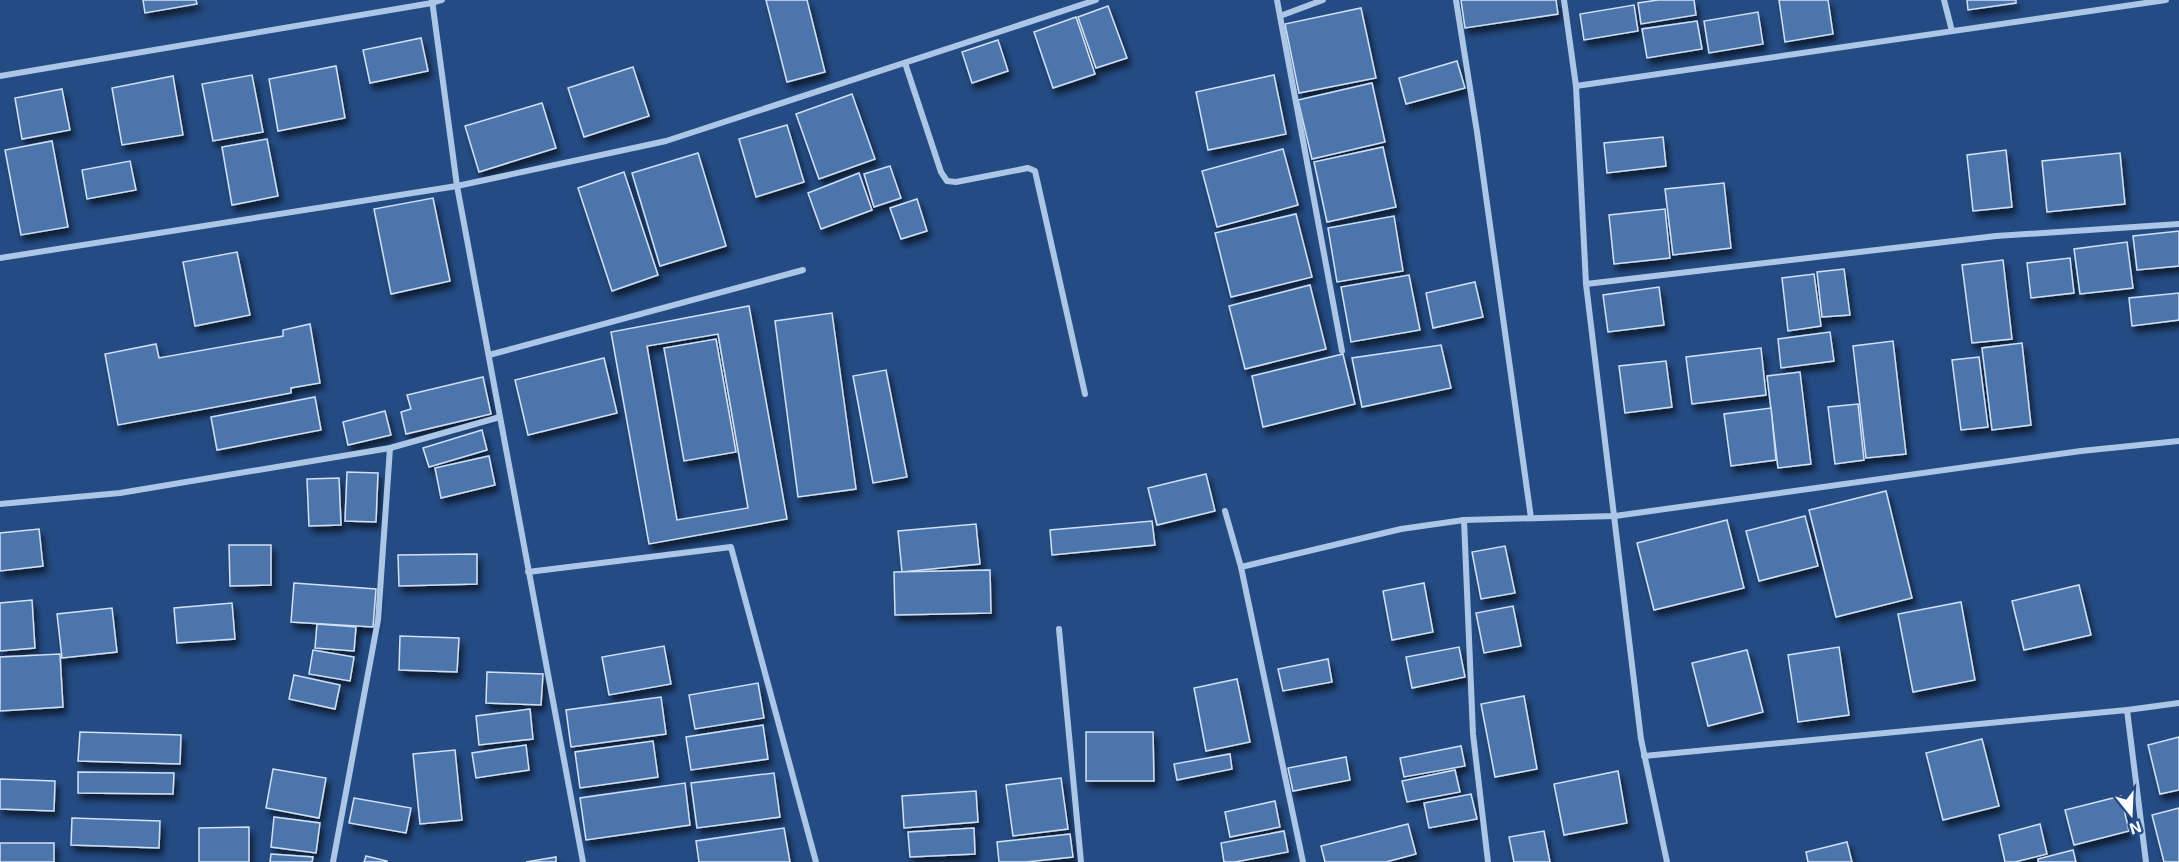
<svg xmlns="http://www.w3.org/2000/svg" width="2179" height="862" font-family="'Exo 2',sans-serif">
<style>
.building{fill:#4c75ab;stroke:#d0e0f6;stroke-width:1.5;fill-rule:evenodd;filter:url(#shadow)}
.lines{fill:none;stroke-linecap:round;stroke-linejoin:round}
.street{stroke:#acc6e7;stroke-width:6}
</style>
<defs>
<filter id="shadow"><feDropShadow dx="3.5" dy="6" stdDeviation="3" flood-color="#0009"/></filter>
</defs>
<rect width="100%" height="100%" fill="#244b83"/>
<g class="building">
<path d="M143,0H196L197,4L145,13Z"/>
<path d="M766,0H807L825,72L787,82Z"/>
<path d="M1461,0H1556L1558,14L1465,28Z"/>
<path d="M1658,0H1694L1696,15L1641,24L1638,3Z"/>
<path d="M1779,0H1828L1833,34L1785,42Z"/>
<path d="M1967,0H2016V3L1968,10Z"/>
<path d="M1634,5L1638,31L1584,40L1580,14Z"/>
<path d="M1108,6L1127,58L1096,68L1078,17Z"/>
<path d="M1361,8L1376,78L1299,93L1285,24Z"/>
<path d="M1758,12L1763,44L1709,53L1704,21Z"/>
<path d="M1076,17L1095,74L1053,88L1034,32Z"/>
<path d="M1697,21L1702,49L1647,58L1642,29Z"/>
<path d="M421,38L428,71L370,83L363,50Z"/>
<path d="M998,40L1008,71L972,83L962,52Z"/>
<path d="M1457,61L1465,88L1406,104L1399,78Z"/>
<path d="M336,66L345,118L278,131L269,79Z"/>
<path d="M633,67L649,116L584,137L568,88Z"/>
<path d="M252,75L263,132L213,141L202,84Z"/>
<path d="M1274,75L1286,134L1208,150L1196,92Z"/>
<path d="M173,76L183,135L122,145L112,88Z"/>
<path d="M1372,83L1385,142L1312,159L1298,100Z"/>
<path d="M62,89L70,130L22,139L15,98Z"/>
<path d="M852,94L875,159L819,179L796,114Z"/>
<path d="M542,103L556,148L479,172L465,126Z"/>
<path d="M787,125L804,182L756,197L739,139Z"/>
<path d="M1663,137L1666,166L1607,173L1604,143Z"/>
<path d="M267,139L278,196L232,205L222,147Z"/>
<path d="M52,141L68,227L21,235L5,150Z"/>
<path d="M1383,147L1396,207L1327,222L1314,162Z"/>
<path d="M1283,149L1298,205L1217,227L1202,171Z"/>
<path d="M2006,150L2012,207L1973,211L1967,155Z"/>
<path d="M698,153L726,246L660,266L632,173Z"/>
<path d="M2120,153L2125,204L2047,212L2042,161Z"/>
<path d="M130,161L136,190L87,199L82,170Z"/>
<path d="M890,166L901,198L874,207L864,174Z"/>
<path d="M624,172L658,275L612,291L578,188Z"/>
<path d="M859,173L872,210L821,229L808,193Z"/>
<path d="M1724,183L1731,248L1673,255L1665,189Z"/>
<path d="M433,198L450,281L391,294L374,209Z"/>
<path d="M917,199L927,231L901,239L890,208Z"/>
<path d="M1665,209L1670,258L1614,264L1609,215Z"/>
<path d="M1296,214L1312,277L1231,297L1215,233Z"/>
<path d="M1394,216L1403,271L1337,282L1328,228Z"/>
<path d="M2179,231V266L2137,270L2133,236Z"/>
<path d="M2127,242L2133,288L2080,294L2074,249Z"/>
<path d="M237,252L250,315L195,326L183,262Z"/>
<path d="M2070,258L2074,293L2031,298L2027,263Z"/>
<path d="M2003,260L2012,339L1972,343L1962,265Z"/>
<path d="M1844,269L1850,315L1822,317L1817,272Z"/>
<path d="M1814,274L1821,326L1788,331L1782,278Z"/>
<path d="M1409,275L1420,330L1351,342L1341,287Z"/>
<path d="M1475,282L1483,317L1433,328L1426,293Z"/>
<path d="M1310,285L1326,349L1245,369L1229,306Z"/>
<path d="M1659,287L1664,325L1608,332L1603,295Z"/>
<path d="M2179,293V320L2132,326L2129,298Z"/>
<path d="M749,306L787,519L649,544L611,332ZM718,334L748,508L677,520L647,346Z"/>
<path d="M832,313L856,489L798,497L775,321Z"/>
<path d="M310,324L320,383L291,388V393L118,425L105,354L156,344L159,358L283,336V330Z"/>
<path d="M1830,332L1834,361L1781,368L1778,339Z"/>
<path d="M716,339L736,452L684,461L664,348Z"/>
<path d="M1893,341L1906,454L1866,458L1853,346Z"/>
<path d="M2022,343L2031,425L1992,430L1982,348Z"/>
<path d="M1441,345L1451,388L1362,407L1352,358Z"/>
<path d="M1761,348L1766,395L1692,404L1686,357Z"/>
<path d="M1343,354L1355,404L1263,427L1252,376Z"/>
<path d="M1979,357L1988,427L1961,430L1952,360Z"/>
<path d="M604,358L617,413L528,435L515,380Z"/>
<path d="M1666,361L1672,407L1625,413L1619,366Z"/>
<path d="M886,370L907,477L873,483L853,376Z"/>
<path d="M1800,372L1811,464L1778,468L1767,376Z"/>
<path d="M483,377L491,414L406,434L401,412L411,409L407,395Z"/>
<path d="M315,397L321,430L217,450L211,417Z"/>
<path d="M1858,404L1864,460L1835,464L1828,407Z"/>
<path d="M1771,408L1776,460L1731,466L1724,414Z"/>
<path d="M385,411L391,435L348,445L343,422Z"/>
<path d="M482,430L487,450L429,467L423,448Z"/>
<path d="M489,456L495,485L441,498L435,468Z"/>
<path d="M347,472L378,473L376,522L345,521Z"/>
<path d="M1206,474L1215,511L1157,525L1148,488Z"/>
<path d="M339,478L341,525L309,526L307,479Z"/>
<path d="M1886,491L1912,598L1836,617L1809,510Z"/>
<path d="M1805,516L1818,566L1759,581L1746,531Z"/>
<path d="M1727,520L1744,588L1654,610L1637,543Z"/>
<path d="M1152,521L1155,545L1052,555L1050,530Z"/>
<path d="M976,524L980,564L902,572L898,531Z"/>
<path d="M39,529L43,566L0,571V533Z"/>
<path d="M229,545H271V585L230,586Z"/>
<path d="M1505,546L1515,593L1481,599L1472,552Z"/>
<path d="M477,554V584L399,586L398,555Z"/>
<path d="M990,570L991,613L895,615L894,572Z"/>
<path d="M294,583L376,589L373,627L291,622Z"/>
<path d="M1424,583L1433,632L1392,640L1383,591Z"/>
<path d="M2079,585L2091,635L2024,650L2012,601Z"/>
<path d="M32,600L35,648L0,651V603Z"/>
<path d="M1961,602L1975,680L1913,692L1898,614Z"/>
<path d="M232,603L235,639L177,643L174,608Z"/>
<path d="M1513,606L1521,646L1484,653L1476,613Z"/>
<path d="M112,608L117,652L62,658L57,614Z"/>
<path d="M317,624L356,627L354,651L315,648Z"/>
<path d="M400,636L459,638L457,672L399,670Z"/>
<path d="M664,646L671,684L609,695L602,657Z"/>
<path d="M1459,647L1465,677L1412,688L1406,657Z"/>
<path d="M1839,647L1849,715L1798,722L1788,655Z"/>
<path d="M313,650L354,657L350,681L309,674Z"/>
<path d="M1747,650L1763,712L1708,726L1692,663Z"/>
<path d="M60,654L63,707L0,711V657Z"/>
<path d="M1328,659L1332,682L1283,691L1278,669Z"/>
<path d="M487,672L543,674L541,705L486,703Z"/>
<path d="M294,675L340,685L335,709L289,699Z"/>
<path d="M1237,679L1250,742L1206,751L1194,688Z"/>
<path d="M758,683L764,718L695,729L689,695Z"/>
<path d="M1524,696L1537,769L1495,777L1481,704Z"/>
<path d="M661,697L666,734L571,747L566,710Z"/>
<path d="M530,709L533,739L479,745L476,716Z"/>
<path d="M763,725L768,759L691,770L686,737Z"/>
<path d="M80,732L181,735L180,764L78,761Z"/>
<path d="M1086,732H1153L1154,781H1086Z"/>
<path d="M2179,737V790L2160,794L2148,745Z"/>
<path d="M1982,739L1999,806L1943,820L1926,753Z"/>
<path d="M653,741L658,777L580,788L575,752Z"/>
<path d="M526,745L529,770L476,778L472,753Z"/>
<path d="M1461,746L1465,766L1404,777L1400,758Z"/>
<path d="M455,750L462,820L420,824L413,754Z"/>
<path d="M1230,754L1232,769L1177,780L1174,764Z"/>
<path d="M1346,757L1350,780L1293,791L1288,768Z"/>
<path d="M273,769L326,778L319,818L266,808Z"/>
<path d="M1455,770L1460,792L1407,802L1402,781Z"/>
<path d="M1618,771L1627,823L1564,835L1554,784Z"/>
<path d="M78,772L174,773L173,794L78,793Z"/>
<path d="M774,773L780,817L697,828L691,783Z"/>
<path d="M1061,778L1068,829L1013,836L1006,785Z"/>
<path d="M0,779L55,781L54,811L0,809Z"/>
<path d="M685,783L690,825L586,840L580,798Z"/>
<path d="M976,791L978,822L904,828L902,796Z"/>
<path d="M1471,794L1477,819L1429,828L1424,803Z"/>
<path d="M2121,796L2129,831L2074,845L2065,810Z"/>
<path d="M354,798L411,808L406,833L349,823Z"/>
<path d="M1275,801L1280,827L1230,837L1225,812Z"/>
<path d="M2179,808V862H2164L2152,815Z"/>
<path d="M274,817L320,823L316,853L271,847Z"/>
<path d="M72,818L160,821L159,848L71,845Z"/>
<path d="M1408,824L1416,854L1386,862H1325L1321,846Z"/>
<path d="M2040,824L2047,854L2015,862H2005L1999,835Z"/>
<path d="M249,827V862H199V828Z"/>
<path d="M784,828L790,862H699L696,841Z"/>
<path d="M974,828L975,854L910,857L908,832Z"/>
<path d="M1284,831L1288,852L1235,862H1224L1221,843Z"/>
<path d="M1544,831L1550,862H1514L1509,837Z"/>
<path d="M1070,834L1073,857L1026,862H999L997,842Z"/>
<path d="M1847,842L1852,862H1808L1806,852Z"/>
<rect x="0" y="843" width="54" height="19"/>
<path d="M2073,850L2076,862H2038V859Z"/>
<path d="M271,854L313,857L312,862H270Z"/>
<path d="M366,856L387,861V862H364Z"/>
<path d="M556,857V862H526Z"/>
</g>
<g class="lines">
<g class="street">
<path d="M432,0L457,186L583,862"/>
<path d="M1277,0L1342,351"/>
<path d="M1456,0L1477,132L1531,518"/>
<path d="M1564,0L1576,86L1586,284L1641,739L1667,862"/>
<path d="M1944,0L1952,31"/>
<path d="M1280,16L1323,0"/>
<path d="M905,63L941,172L947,181L956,182L1028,168L1035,171L1085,394"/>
<path d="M0,76L432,3L442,0"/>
<path d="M1576,86L2166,0"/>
<path d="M0,258L457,186L666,141L1096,0"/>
<path d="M1586,284L1996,236L2179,224"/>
<path d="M489,355L803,270"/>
<path d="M0,504L120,493L390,448L500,417"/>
<path d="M1225,511L1241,567L1303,862"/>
<path d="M1464,520L1473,734L1488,862"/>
<path d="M1241,567L1401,529L1464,520L1615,516L2081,451L2179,441"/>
<path d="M528,572L731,547L816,862"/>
<path d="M1059,629L1081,862"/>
<path d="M2127,710L2179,703"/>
<path d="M1644,756L2127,710L2146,862"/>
<path d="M333,862L378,620L390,448"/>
</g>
</g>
<g transform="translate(2131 814) rotate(162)" stroke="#244b83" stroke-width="4.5" paint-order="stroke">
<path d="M0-4.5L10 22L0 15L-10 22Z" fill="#ffffff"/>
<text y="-9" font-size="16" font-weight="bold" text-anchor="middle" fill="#ffffff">N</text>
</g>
</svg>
